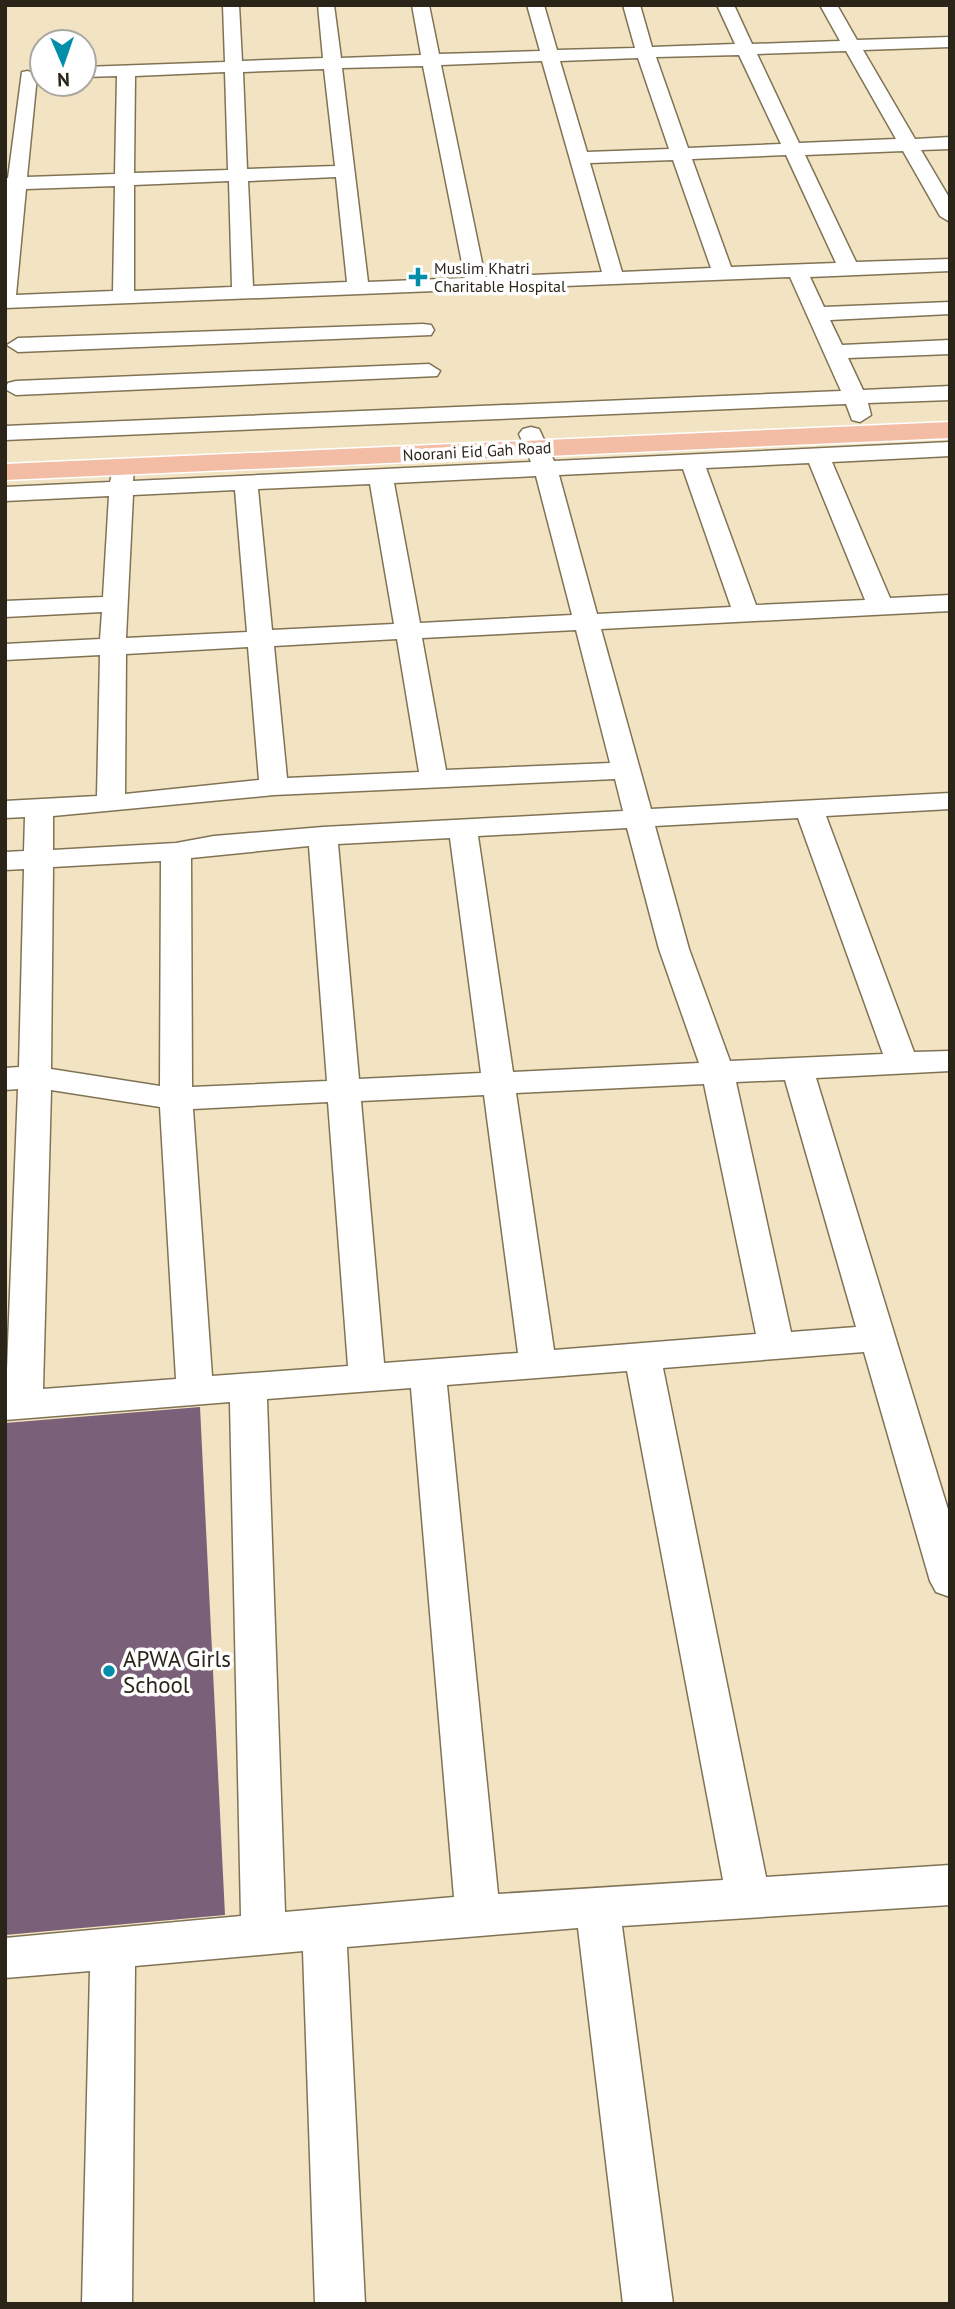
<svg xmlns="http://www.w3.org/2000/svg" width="955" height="2309" font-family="'PT Sans',sans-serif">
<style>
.building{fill:#7a6179}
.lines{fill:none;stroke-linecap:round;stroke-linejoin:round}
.minor-casing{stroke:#807355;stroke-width:3}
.major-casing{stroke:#fff;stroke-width:3}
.minor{fill:#fff;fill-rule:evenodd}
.major{fill:#f2bda4;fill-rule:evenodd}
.poi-dot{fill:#008eab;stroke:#fff;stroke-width:2.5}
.labels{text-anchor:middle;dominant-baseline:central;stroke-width:7;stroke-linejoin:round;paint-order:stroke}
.far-poi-label{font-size:16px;fill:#2a2518;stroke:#fff;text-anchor:start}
.far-street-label{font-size:16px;fill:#2a2518;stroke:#fff}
.near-poi-label{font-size:23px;fill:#2a2518;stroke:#fff;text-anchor:start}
</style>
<rect width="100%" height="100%" fill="#f2e4c2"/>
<path class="building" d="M200,1407L225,1915L5,1935V1423Z"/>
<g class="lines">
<defs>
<g id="minor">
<path d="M223,5H239L242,61L323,58L318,5H334L341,58L421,55L412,5H429L439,54L540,51L527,5H544L557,50L635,48L623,5H640L652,47L735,44L717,5H734L752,44L840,41L820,5H837L857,40L950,37V47L863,50L915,139L950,137V149L921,150L950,199V222L940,216L903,151L805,155L856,262L950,259V271L810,277L824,307L950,302V314L830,320L842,345L950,340V354L848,358L863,390L950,386V400L868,403L871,415L860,422L852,420L846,404L5,440V426L841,391L790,277L5,308V178H8L22,72L28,71L37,76L27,177L115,174L117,76L84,77V67L225,62ZM846,51L896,139L799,143L757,54ZM739,55L781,144L688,148L656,57ZM638,58L669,149L587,152L560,61ZM542,61L602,272L485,277L441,65ZM423,66L465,278L368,282L342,68ZM324,69L335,166L247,169L243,72ZM225,72L228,170L134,173L135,76ZM786,155L836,263L731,267L692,159ZM673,160L711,268L622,272L590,163ZM336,177L347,282L253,286L248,181ZM229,181L232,287L134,291V185ZM115,186L113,291L16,295L26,189Z"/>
<path d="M423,324L431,325L434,330L431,335L18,352L7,345L18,338Z"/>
<path d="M429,364L440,371L437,376L16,395L5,389L8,383L16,381Z"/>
<path d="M531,427L539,429L554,461L950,442V456L832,462L890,598L950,595V611L601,629L651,809L950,793V809L826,816L914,1052L950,1051V1071L816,1078L950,1516V1597L936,1592L930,1581L864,1352L663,1368L766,1877L950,1865V1905L622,1926L673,2304H623L578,1928L347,1947L365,2304H315L303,1951L135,1966L132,2304H82L90,1971L5,1978V1938L241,1916L230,1402L5,1420L18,1089L5,1090V1068L19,1067L24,869L5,870V852L24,851L25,817L5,818V801L97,796L100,655L5,660V644L100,639L102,612L5,617V601L103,597L109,496L5,501V487L110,482L114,465H130L134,470L133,481L531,462L519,434L523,429ZM809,463L865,600L756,605L706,468ZM683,469L731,607L597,614L559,475ZM536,476L572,615L420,623L394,483ZM370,484L394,624L272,630L258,489ZM235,490L247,632L126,638L133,495ZM576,630L610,763L446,770L422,638ZM397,639L419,772L287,778L274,646ZM248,647L259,780L125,794L126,654ZM615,779L623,811L323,827L214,836L176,843L53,850V816L274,795ZM798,818L883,1054L730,1061L689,949L655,826ZM627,828L659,949L699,1063L513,1072L478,836ZM450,838L481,1073L359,1079L338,844ZM309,846L327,1081L192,1087L191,858ZM161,861L160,1086L51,1069L53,867ZM785,1080L856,1327L791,1332L736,1082ZM704,1084L756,1334L554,1350L516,1093ZM51,1090L160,1107L176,1379L43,1389ZM484,1095L518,1353L384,1363L361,1101ZM328,1102L348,1366L212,1376L193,1109ZM627,1371L723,1880L498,1894L447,1385ZM411,1388L454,1897L285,1912L267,1399Z"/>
</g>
<path id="major" d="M950,422V438L5,480V464Z"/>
</defs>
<use href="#minor" class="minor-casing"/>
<use href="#major" class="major-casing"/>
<use href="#minor" class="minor"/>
<use href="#major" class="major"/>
</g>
<g class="poi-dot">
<path d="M414.5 266.5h7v7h7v7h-7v7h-7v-7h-7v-7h7z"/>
<circle cx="109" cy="1671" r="7"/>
</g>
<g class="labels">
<g class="far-poi-label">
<text x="434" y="268">Muslim Khatri<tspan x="434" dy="18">Charitable Hospital</tspan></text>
</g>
<g class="far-street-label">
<text transform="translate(477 451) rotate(-3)">Noorani Eid Gah Road</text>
</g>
<g class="near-poi-label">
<text x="123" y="1658">APWA Girls<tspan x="123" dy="26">School</tspan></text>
</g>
</g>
<rect width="955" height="2309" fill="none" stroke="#2a2518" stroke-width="14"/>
<g transform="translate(63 63) rotate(178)"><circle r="33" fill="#ffffff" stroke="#aaa8a3" stroke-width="2"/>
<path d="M0-5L12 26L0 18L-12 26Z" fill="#008eab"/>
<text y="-10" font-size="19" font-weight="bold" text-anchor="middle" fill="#2a2518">N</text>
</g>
</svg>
